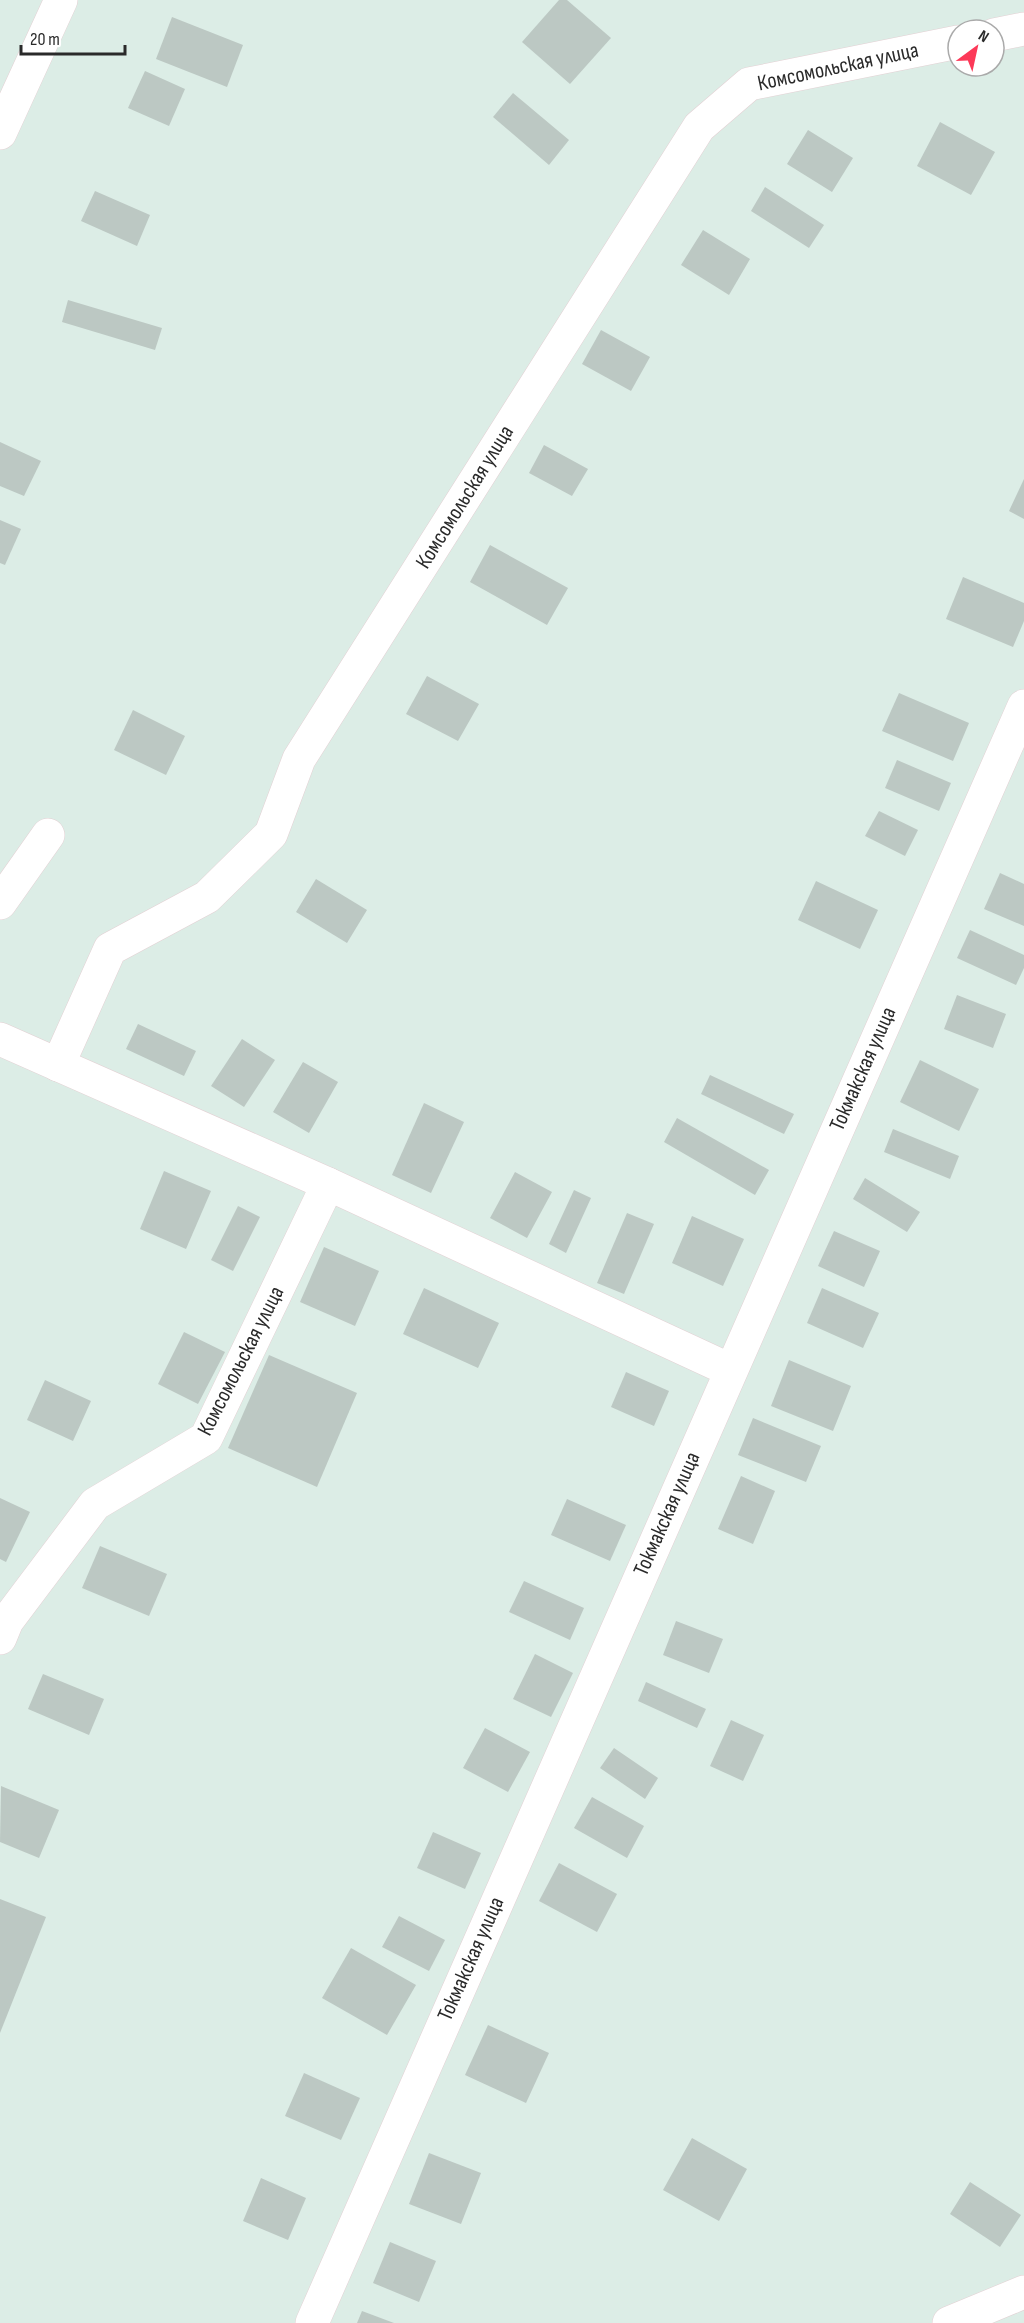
<svg xmlns="http://www.w3.org/2000/svg" width="1024" height="2323" font-family="'Sofia Sans Condensed',sans-serif">
<style>
.building{fill:#bcc8c3}
.lines{fill:none;stroke-linecap:round;stroke-linejoin:round}
.minor-casing{stroke:#e3d1d4;stroke-width:34}
.minor{stroke:#fff;stroke-width:33}
.labels{text-anchor:middle;dominant-baseline:central;stroke-width:4.5;stroke-linejoin:round;paint-order:stroke}
.street-label{font-size:22px;fill:#2a2a2a;stroke:#fff}
</style>
<rect width="100%" height="100%" fill="#dcede6"/>
<g class="building">
<path d="M559,0H567L611,38L570,84L522,42Z"/>
<path d="M172,17L243,45L227,87L156,59Z"/>
<path d="M145,71L185,89L169,126L128,108Z"/>
<path d="M513,93L569,140L549,165L493,117Z"/>
<path d="M940,122L995,152L971,195L917,166Z"/>
<path d="M808,130L853,158L832,192L787,164Z"/>
<path d="M765,187L824,225L809,248L751,211Z"/>
<path d="M95,191L150,215L137,246L81,221Z"/>
<path d="M703,230L750,259L729,295L681,265Z"/>
<path d="M68,300L162,328L155,350L62,322Z"/>
<path d="M601,330L650,357L631,391L582,364Z"/>
<path d="M0,442L41,461L24,496L0,486Z"/>
<path d="M544,445L588,469L572,496L529,473Z"/>
<path d="M1024,479V519L1009,511Z"/>
<path d="M0,520L21,529L5,565L0,563Z"/>
<path d="M490,545L568,588L547,625L470,582Z"/>
<path d="M963,577L1024,603V621L1013,647L946,619Z"/>
<path d="M427,676L479,704L458,741L406,714Z"/>
<path d="M899,693L969,723L953,761L882,731Z"/>
<path d="M133,710L185,736L166,775L114,750Z"/>
<path d="M897,760L951,783L939,811L885,788Z"/>
<path d="M879,811L918,830L905,856L865,836Z"/>
<path d="M1000,873L1024,884V926L984,909Z"/>
<path d="M316,879L367,910L347,943L296,912Z"/>
<path d="M816,881L878,910L860,949L798,920Z"/>
<path d="M970,930L1024,955V968L1016,985L957,958Z"/>
<path d="M957,995L1006,1014L993,1048L944,1029Z"/>
<path d="M138,1024L196,1051L184,1076L126,1049Z"/>
<path d="M242,1039L275,1060L244,1107L211,1086Z"/>
<path d="M920,1060L979,1089L959,1131L900,1102Z"/>
<path d="M303,1062L338,1082L309,1133L273,1112Z"/>
<path d="M710,1075L794,1114L784,1134L701,1094Z"/>
<path d="M424,1103L464,1122L431,1193L392,1175Z"/>
<path d="M677,1118L769,1170L755,1195L664,1142Z"/>
<path d="M893,1129L959,1156L950,1179L884,1152Z"/>
<path d="M164,1171L211,1191L186,1249L140,1229Z"/>
<path d="M515,1172L552,1192L527,1238L490,1218Z"/>
<path d="M865,1178L920,1212L907,1232L853,1199Z"/>
<path d="M574,1190L591,1198L566,1253L549,1244Z"/>
<path d="M238,1206L260,1217L233,1271L211,1260Z"/>
<path d="M627,1213L654,1224L624,1294L597,1283Z"/>
<path d="M692,1216L744,1239L723,1286L672,1263Z"/>
<path d="M834,1231L880,1251L864,1287L818,1266Z"/>
<path d="M324,1247L379,1271L355,1326L300,1302Z"/>
<path d="M424,1288L499,1323L478,1368L403,1334Z"/>
<path d="M822,1288L879,1313L863,1348L807,1323Z"/>
<path d="M184,1332L225,1352L198,1404L158,1384Z"/>
<path d="M269,1355L357,1393L317,1487L228,1448Z"/>
<path d="M789,1360L851,1386L833,1431L771,1406Z"/>
<path d="M626,1372L669,1391L654,1426L611,1407Z"/>
<path d="M45,1380L91,1401L73,1441L27,1420Z"/>
<path d="M753,1418L821,1446L806,1482L738,1455Z"/>
<path d="M741,1476L775,1491L753,1544L718,1529Z"/>
<path d="M0,1498L30,1512L6,1562L0,1559Z"/>
<path d="M567,1499L626,1525L610,1561L551,1535Z"/>
<path d="M100,1546L167,1574L149,1616L82,1588Z"/>
<path d="M524,1581L584,1608L570,1640L509,1612Z"/>
<path d="M676,1621L723,1639L709,1673L663,1655Z"/>
<path d="M535,1654L573,1673L551,1717L513,1699Z"/>
<path d="M43,1674L104,1699L89,1735L28,1709Z"/>
<path d="M646,1682L706,1709L697,1728L638,1701Z"/>
<path d="M731,1720L764,1735L743,1781L710,1766Z"/>
<path d="M485,1728L530,1752L508,1792L463,1768Z"/>
<path d="M614,1748L658,1778L645,1799L600,1768Z"/>
<path d="M1,1786L59,1810L39,1858L0,1842Z"/>
<path d="M592,1797L644,1826L627,1858L574,1828Z"/>
<path d="M433,1832L481,1853L465,1889L417,1868Z"/>
<path d="M559,1863L617,1894L597,1932L539,1901Z"/>
<path d="M0,1899L46,1917L0,2033Z"/>
<path d="M399,1916L445,1940L429,1971L382,1947Z"/>
<path d="M351,1948L416,1985L387,2035L322,1998Z"/>
<path d="M488,2025L549,2053L526,2103L465,2075Z"/>
<path d="M304,2073L360,2098L341,2140L285,2116Z"/>
<path d="M692,2138L747,2169L719,2221L663,2190Z"/>
<path d="M429,2153L481,2173L461,2224L409,2204Z"/>
<path d="M261,2178L306,2198L288,2240L243,2221Z"/>
<path d="M970,2182L1021,2215L1000,2247L950,2214Z"/>
<path d="M390,2242L436,2261L419,2302L373,2283Z"/>
<path d="M362,2311L394,2323H357Z"/>
</g>
<g class="lines">
<defs>
<g id="minor">
<path d="M994,35L1024,29"/>
<path d="M0,133L61,0"/>
<path d="M0,903L48,835"/>
<path d="M0,1039L328,1184L730,1370"/>
<path d="M58,1065L110,949L207,897L271,834L299,759L699,127L749,84L958,42"/>
<path d="M0,1638L7,1621L95,1504L206,1438L328,1184"/>
<path d="M312,2323L1024,706"/>
<path d="M949,2323L1024,2292"/>
</g>
</defs>
<use href="#minor" class="minor-casing"/>
<use href="#minor" class="minor"/>
</g>
<g class="labels">
<g class="street-label">
<text transform="translate(838 67) rotate(-12)">Комсомольская улица</text>
<text transform="translate(465 497) rotate(-58)">Комсомольская улица</text>
<text transform="translate(863 1069) rotate(-66)">Токмакская улица</text>
<text transform="translate(241 1361) rotate(-63)">Комсомольская улица</text>
<text transform="translate(667 1514) rotate(-66)">Токмакская улица</text>
<text transform="translate(471 1959) rotate(-66)">Токмакская улица</text>
</g>
</g>
<g transform="translate(976 48) rotate(33)"><circle r="28" fill="#ffffff" stroke="#aaaaaa" stroke-width="1.5"/>
<path d="M0-4.5L10 22L0 15L-10 22Z" fill="#fc3958"/>
<text y="-9" font-size="16" font-weight="bold" text-anchor="middle" fill="#2a2a2a">N</text>
</g>
<path d="M21 45v9h104v-9" fill="none" stroke="#2a2a2a" stroke-width="3"/>
<text x="30" y="45" font-size="18" fill="#2a2a2a" stroke="#ffffff" stroke-width="4.5" paint-order="stroke">20 m</text>
</svg>
